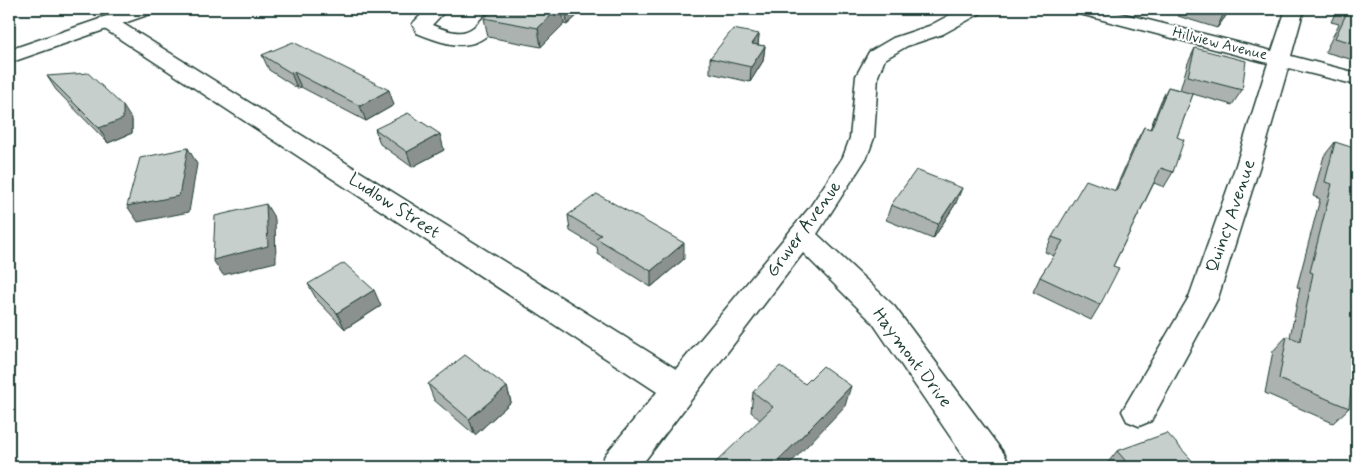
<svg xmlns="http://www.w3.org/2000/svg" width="1366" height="476" font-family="Mynerve,sans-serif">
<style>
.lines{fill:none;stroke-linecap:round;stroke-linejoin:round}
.street-casing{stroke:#1f3d34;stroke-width:3}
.secondary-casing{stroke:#1f3d34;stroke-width:3}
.street{fill:#fff;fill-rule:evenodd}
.secondary{fill:#fff;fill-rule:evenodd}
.wall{fill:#abb2af;stroke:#1f3d34}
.shaded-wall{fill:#8b918f;stroke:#1f3d34}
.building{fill:#c7cfcc;stroke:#1f3d34}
.labels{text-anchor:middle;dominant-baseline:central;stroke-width:4;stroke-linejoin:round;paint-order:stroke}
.far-street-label{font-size:15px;fill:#1f3d34;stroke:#fff}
.street-label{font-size:18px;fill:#1f3d34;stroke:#fff}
</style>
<rect width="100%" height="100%" fill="#fff"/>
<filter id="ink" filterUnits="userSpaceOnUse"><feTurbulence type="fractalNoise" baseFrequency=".02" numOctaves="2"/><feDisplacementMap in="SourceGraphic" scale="10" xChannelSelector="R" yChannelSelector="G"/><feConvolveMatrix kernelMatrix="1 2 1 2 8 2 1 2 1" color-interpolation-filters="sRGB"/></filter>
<g filter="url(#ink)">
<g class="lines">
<defs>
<g id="street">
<path d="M427,9H447L432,25C465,38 470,34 491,9H510C482,51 463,52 417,33L412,24Z"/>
<path d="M961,9H983L981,13L943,34L907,46L885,59L878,76L874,138L867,157L817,234L894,306L1005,455L1010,467H971L872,322L803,253L640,467H600L605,455L657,392L100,26L97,22L100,18L107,16L114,18L676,369L810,207L843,157L850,138L856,76L869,52L893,38L929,26Z"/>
<path d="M1074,9H1104L1272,51L1286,9H1304L1291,56L1357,73V85L1288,68L1260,165L1218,298L1151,421L1139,426L1127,421L1122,411L1189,297L1236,165L1268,63L1076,13Z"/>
</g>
<path id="secondary" d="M129,9H155L153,13L9,63V50Z"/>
</defs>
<use href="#street" class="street-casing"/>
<use href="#secondary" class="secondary-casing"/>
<use href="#street" class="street"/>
<use href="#secondary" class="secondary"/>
</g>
<g class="wall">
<path d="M495,9H584L567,25L564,24L541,47L488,37L484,18Z"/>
<path d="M1182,9H1231L1217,28L1178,16Z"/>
<path d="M1337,9H1357V61L1325,52L1339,24L1331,22Z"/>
<path d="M759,34L758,45L765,46L763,61L750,82L710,73V58Z"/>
<path d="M1195,48L1242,90L1232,105L1193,94L1177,137L1173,172L1164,187L1154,183L1113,266L1100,305L1091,320L1033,292L1040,277L1054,256L1045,252L1052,237L1115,190L1136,142L1144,127L1150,129L1161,101L1168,87L1180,90L1188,63Z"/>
<path d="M262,55L394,105L366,121L301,87L297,88L269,70Z"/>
<path d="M47,76L132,120V133L108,143L56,90Z"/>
<path d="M375,129L444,150L412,167L380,144Z"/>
<path d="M1335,142L1349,408L1333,423L1265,393L1273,351L1287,336L1290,337L1300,288L1297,287L1320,199L1313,196L1324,156Z"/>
<path d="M956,203L933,239L886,220L891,205Z"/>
<path d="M568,215L684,259L651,287L598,254L597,247L570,231Z"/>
<path d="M308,284L381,306L345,329L317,300Z"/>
<path d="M428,384L507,387L511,402L475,435L434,400Z"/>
<path d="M805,384L845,406L760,420L751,412L753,392Z"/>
<path d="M1117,451L1198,467H1107L1106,465Z"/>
</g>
<g class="shaded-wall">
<path d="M558,9H562L564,24L541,47L538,28Z"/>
<path d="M566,9H584L567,25Z"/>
<path d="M1228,9H1231L1217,28L1224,13Z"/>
<path d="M759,34L758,48L752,44Z"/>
<path d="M765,46L763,61L750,82L751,67Z"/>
<path d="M294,72L301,87L297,88L291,73Z"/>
<path d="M389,90L394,105L366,121L360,106Z"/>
<path d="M123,106L132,120V133L108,143L99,128Z"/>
<path d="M440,134L444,150L412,167L407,152Z"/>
<path d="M188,148L197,164L189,212L138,222L127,206Z"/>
<path d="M962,188L956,203L933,239L938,224Z"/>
<path d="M266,204L275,219L276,262L223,275L213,260Z"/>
<path d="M684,243V259L651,287V271Z"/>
<path d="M374,290L381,306L345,329L337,313Z"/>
<path d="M851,386L845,406L787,467H772Z"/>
<path d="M507,387L511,402L475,435L469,419Z"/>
</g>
<g class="building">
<path d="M495,9H558L538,28L484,18Z"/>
<path d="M1208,9H1228L1224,13Z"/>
<path d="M1342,9H1357V44L1335,38L1348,10Z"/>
<path d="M733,29L759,34L752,44L765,46L751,67L710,58Z"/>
<path d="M293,42L389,90L360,106L294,72L291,73L262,55Z"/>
<path d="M1195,48L1246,61L1242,90L1188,76Z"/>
<path d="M88,73L123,106V119L99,128L47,76Z"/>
<path d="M1168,87L1193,94L1177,137L1184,140L1173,172L1161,168L1113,266L1119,268L1100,305L1040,277L1063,241L1052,237L1086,180L1116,191L1144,127L1151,129Z"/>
<path d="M408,113L440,134L407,152L375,129Z"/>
<path d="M1335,142L1357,149V339L1349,408L1279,379L1287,336L1300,341L1313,273L1310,272L1332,184L1325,182Z"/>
<path d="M188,148L179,196L127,206L140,158Z"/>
<path d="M916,170L962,188L938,224L891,205Z"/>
<path d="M597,194L684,243L651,271L596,238L601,235L568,215Z"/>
<path d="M266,204L268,246L213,260L215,216Z"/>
<path d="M344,263L374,290L337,313L308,284Z"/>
<path d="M465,355L507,387L469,419L428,384Z"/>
<path d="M780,366L805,384L823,366L851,386L772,467H711L773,407L753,392Z"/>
<path d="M1167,433L1198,467H1131L1117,451Z"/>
</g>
</g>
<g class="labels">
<g class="far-street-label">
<text transform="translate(1220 44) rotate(14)">Hillview Avenue</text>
</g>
<g class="street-label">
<text transform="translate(394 206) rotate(33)">Ludlow Street</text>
<text transform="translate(1231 216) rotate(-71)">Quincy Avenue</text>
<text transform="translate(804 229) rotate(-54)">Gruver Avenue</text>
<text transform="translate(912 358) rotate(53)">Haymont Drive</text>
</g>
</g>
<rect width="1366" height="476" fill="none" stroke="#fff" stroke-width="30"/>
<rect x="15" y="15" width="1336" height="446" fill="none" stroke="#1f3d34" stroke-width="2" filter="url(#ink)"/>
</svg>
